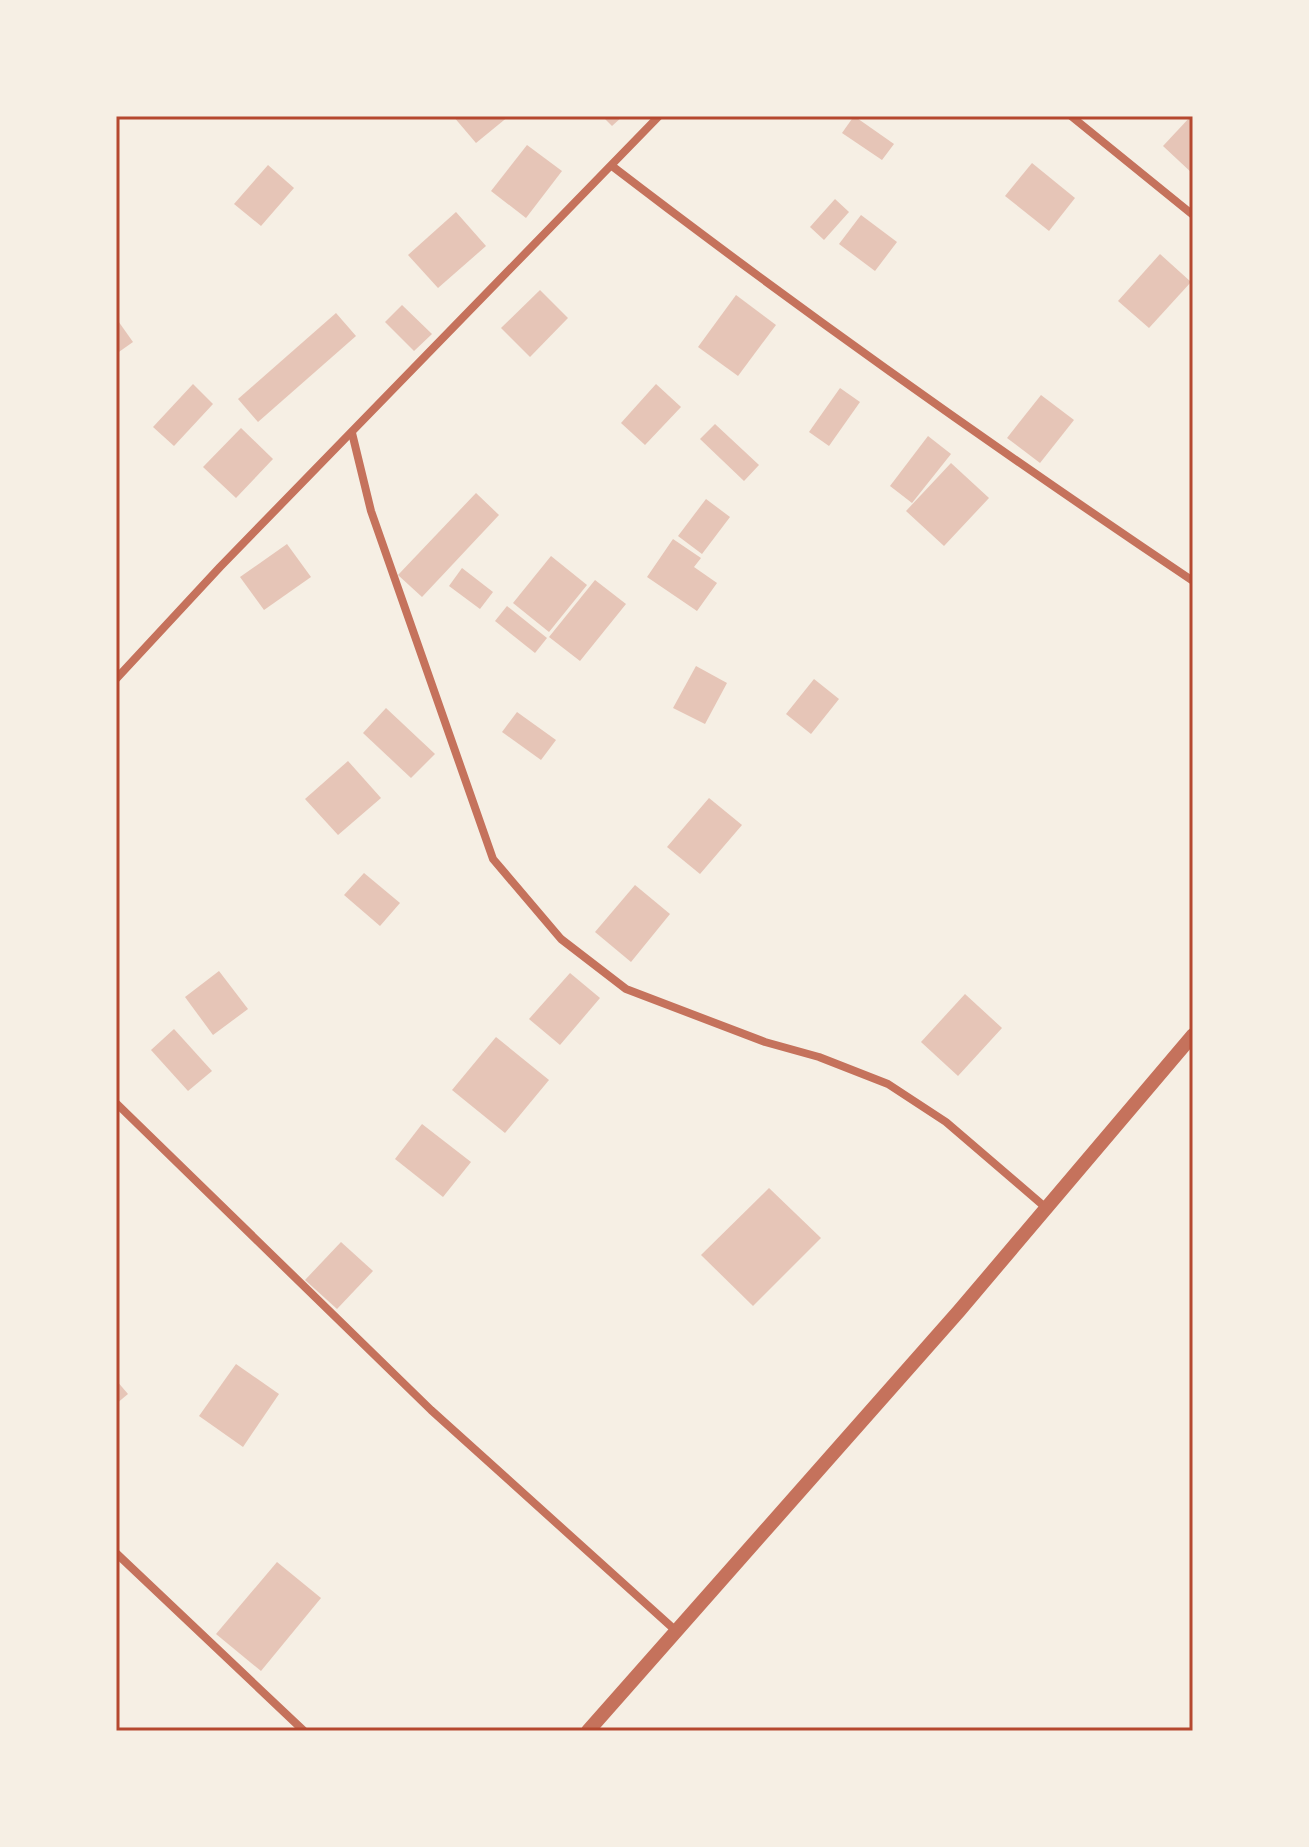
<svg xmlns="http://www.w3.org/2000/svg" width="1309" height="1847" font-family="'Fira Sans Condensed',sans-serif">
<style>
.building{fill:#e6c5b7}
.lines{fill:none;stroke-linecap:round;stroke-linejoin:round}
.minor{stroke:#c5725c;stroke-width:8}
.tertiary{stroke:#c5725c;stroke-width:14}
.neatline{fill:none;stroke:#b5482f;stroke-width:3}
</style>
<rect width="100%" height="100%" fill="#f6efe4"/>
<g class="building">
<path d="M453,116H509L476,143Z"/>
<path d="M602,116H623L612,126Z"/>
<path d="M854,116L894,144L882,160L842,133Z"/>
<path d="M1191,116H1193V174L1163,146Z"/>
<path d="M527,145L562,171L526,218L491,191Z"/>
<path d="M1032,163L1075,198L1049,231L1005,196Z"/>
<path d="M268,165L294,188L261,226L234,204Z"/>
<path d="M835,199L849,212L824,240L810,227Z"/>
<path d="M456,212L486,246L438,288L408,255Z"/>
<path d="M861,215L897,242L875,271L839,244Z"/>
<path d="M1160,254L1191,282L1149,328L1118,301Z"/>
<path d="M540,290L568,318L530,357L501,328Z"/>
<path d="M736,295L776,325L738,376L698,347Z"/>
<path d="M402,305L432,334L414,351L385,322Z"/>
<path d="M336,313L356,336L258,422L238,399Z"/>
<path d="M116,318L133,342L116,354Z"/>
<path d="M193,384L213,404L174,446L153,427Z"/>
<path d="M656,384L681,407L645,445L621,423Z"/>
<path d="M840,388L860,402L829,446L809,432Z"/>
<path d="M1041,395L1074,420L1040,463L1007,438Z"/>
<path d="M715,424L759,465L744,481L700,439Z"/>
<path d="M241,428L273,459L236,498L203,467Z"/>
<path d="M928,436L951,454L912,503L890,486Z"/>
<path d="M951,463L989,498L944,546L906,511Z"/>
<path d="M476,493L499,515L422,597L398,575Z"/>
<path d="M706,499L730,517L702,554L678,536Z"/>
<path d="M673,539L701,558L694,567L717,583L697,611L647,577Z"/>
<path d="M287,544L311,577L264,610L240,577Z"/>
<path d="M551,556L587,585L549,632L513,603Z"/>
<path d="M462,568L493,592L480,609L449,586Z"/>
<path d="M595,580L626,604L580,661L549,637Z"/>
<path d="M507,606L547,638L535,653L495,621Z"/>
<path d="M696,666L727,683L705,724L673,708Z"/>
<path d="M814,679L839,699L811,734L786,714Z"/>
<path d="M386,708L435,754L411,778L363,733Z"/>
<path d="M517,712L556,740L541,760L502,732Z"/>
<path d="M348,761L381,798L338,835L305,799Z"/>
<path d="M709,798L742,825L700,874L667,847Z"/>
<path d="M364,873L400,903L380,926L344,895Z"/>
<path d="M635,885L670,914L631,962L595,932Z"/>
<path d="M219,971L248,1009L213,1035L185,997Z"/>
<path d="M570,973L600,998L560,1045L529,1019Z"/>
<path d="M965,994L1002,1028L958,1076L921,1042Z"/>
<path d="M174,1029L212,1071L188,1091L151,1050Z"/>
<path d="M496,1037L549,1080L505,1133L452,1090Z"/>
<path d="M422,1124L471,1162L443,1197L395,1159Z"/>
<path d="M769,1188L821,1238L753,1306L701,1255Z"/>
<path d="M341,1242L373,1271L337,1309L305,1280Z"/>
<path d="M236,1364L279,1394L243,1447L199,1416Z"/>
<path d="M116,1380L128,1394L116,1404Z"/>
<path d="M277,1562L321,1598L261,1671L216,1634Z"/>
</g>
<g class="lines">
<g class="minor">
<path d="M1071,116L1193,215"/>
<path d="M612,166C801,311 995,448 1193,581"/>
<path d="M352,433L371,511L493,859L561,939L626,989L765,1042L819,1057L888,1084L946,1122L1045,1207"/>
<path d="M116,679L220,567L659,116"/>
<path d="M116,1103L431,1410L675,1630"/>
<path d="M116,1553L304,1731"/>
</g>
<path class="tertiary" d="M588,1731L959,1311L1193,1035"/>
</g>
<rect width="1309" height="1847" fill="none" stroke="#f6efe4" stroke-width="236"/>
<rect x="118" y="118" width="1073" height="1611" class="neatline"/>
</svg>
